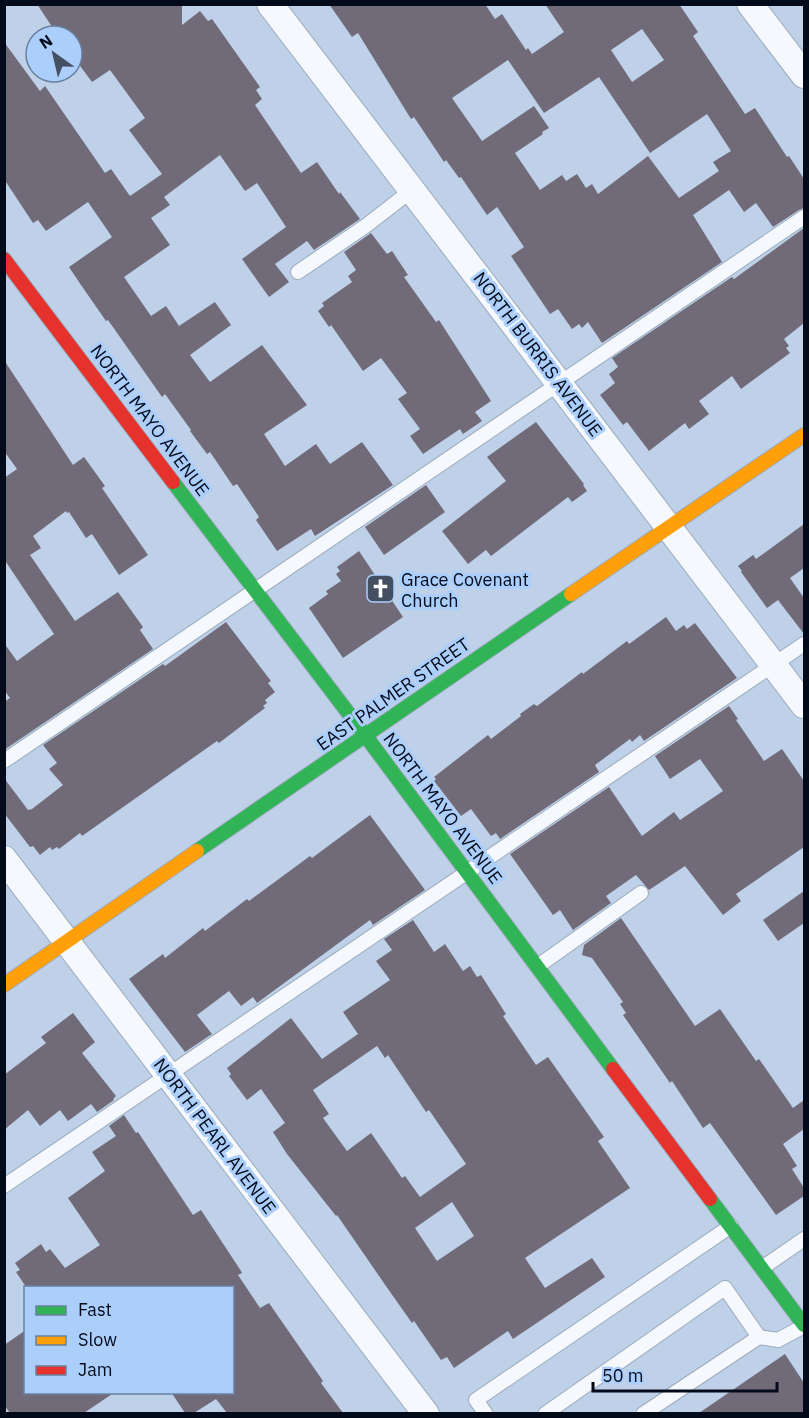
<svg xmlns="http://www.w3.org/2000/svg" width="809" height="1418" font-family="'IBM Plex Sans',sans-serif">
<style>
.building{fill:#716b79;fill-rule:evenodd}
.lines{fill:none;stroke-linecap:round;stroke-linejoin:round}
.lane-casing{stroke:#9baabc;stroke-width:16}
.street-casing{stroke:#9baabc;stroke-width:28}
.fast-casing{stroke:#9baabc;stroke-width:16}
.slow-casing{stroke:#9baabc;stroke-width:16}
.jam-casing{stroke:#9baabc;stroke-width:16}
.lane{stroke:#f5f8fc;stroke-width:14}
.street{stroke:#f5f8fc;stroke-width:26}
.fast{stroke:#30b455;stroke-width:14}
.slow{stroke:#ff9f0a;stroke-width:14}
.jam{stroke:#e5322d;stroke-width:14}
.labels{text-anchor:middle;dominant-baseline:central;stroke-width:6;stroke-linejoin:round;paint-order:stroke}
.street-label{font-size:18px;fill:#030b1a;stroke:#accefb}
.poi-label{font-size:18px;fill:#030b1a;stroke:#accefb;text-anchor:start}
</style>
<rect width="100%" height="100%" fill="#bed1e9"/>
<g class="building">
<path d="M37,4H182V25L200,11L208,21L212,19L260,87L256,90L262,99L255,105L301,173L317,162L339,194L340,192L360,219L314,250L307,241L275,264L289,282L269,297L242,259L286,227L257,183L245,191L220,155L164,197L170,205L151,218L170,245L124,277L151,316L166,306L179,326L215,302L231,325L190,355L210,382L262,345L307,405L264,434L285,466L316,444L330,464L362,442L393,485L315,536L311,529L277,551L256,520L259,517L237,484L233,486L210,452L207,454L190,431L191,430L165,394L162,397L108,320L106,321L81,285L69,267L112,237L88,202L46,231L38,220L33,223L4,179V42L40,91L45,86L105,173L111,169L130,196L162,174L129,130L145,118L110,70L92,82L72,55V36H58Z"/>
<path d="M329,4H485L495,19L502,14L526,50L528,48L532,54L564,32L545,4H679L698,32L693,36L745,114L755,108L787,157L789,156L804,179V208L799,210L773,227L756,203L744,212L729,190L693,215L722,262L602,343L588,322L582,328L579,324L572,329L558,309L550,314L511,256L524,247L497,207L487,215L461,177L459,178L446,160L444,162L414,117L411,119L358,33L352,37ZM642,29L664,60L632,82L611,50ZM508,60L544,113L599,77L650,153L707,114L731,151L713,162L719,171L679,198L648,156L598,194L592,184L586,188L577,174L566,181L562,175L540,190L515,153L543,134L542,132L549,128L534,106L482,141L452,98Z"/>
<path d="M804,228V323L784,339L789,346L786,348L790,353L741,389L732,376L699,401L709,414L689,429L685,423L649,451L627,422L623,425L600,395L615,383L609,374L618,367L612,358L732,277L734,279Z"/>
<path d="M371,233L387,254L392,251L408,275L404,277L436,322L439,320L491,401L475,412L482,421L463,434L460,429L423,454L410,436L420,429L398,399L407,393L381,358L363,371L331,325L329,327L318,311L324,306L322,303L352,282L348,276L356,270L344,252Z"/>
<path d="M4,360L73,465L84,457L105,486L102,488L148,555L119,575L92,534L86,538L69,512L67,513L66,511L33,536L41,548L30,555L75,621L118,592L143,627L140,630L153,649L4,750V702L10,698L4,690V643L17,661L54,634L4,559V478L17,469L4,451Z"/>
<path d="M536,422L584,484L583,485L587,491L572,502L568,497L491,556L486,550L468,564L442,531L506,481L487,457Z"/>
<path d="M426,485L445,512L384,555L365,527Z"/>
<path d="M804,524V568L790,578L804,598V634L778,600L767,608L741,572L742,571L738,566L753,555L756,559Z"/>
<path d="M359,551L403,617L343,658L309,608L328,594L326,591L341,581L336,574L340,571L337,567Z"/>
<path d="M666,617L676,631L684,625L687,629L695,623L737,678L644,741L640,735L632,742L630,739L595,765L599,772L500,839L496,833L491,836L471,809L461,816L434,781L436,779L434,777L488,735L491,739L521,716L520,714L534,704L537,706L582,672L583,674L627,641L629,644Z"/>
<path d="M226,622L271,681L268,683L275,692L265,700L267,703L263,706L265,708L219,743L217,741L82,836L80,833L59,849L57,847L52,850L50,847L40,855L33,846L30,847L4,813V778L28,810L32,809L63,785L49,769L57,763L43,745L163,664L165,666Z"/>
<path d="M729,706L738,719L736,720L764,761L782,749L804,781V847L736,894L741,901L723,915L685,866L649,890L636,875L606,896L611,903L573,930L560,910L553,915L510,854L609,787L642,836L674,812L680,820L723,791L700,759L670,779L655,756Z"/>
<path d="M370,815L425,890L373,925L370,920L257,1003L253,997L241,1006L229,991L197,1015L212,1034L185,1052L129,979L163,954L165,958L203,928L205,931L247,899L249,901L310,856L312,858Z"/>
<path d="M804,891V923L778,941L763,920Z"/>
<path d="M621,918L695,1026L720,1009L756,1061L759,1059L793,1108L804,1100V1129L783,1144L797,1166L792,1169L804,1188V1196L776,1215L710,1123L703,1128L672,1081L670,1083L623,1015L626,1013L620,1004L623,1002L592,958L582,955L584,945Z"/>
<path d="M413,920L434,952L445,944L463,971L470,966L477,977L481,975L506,1014L503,1016L536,1065L548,1057L604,1137L598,1141L630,1188L525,1258L545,1288L592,1258L605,1277L513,1339L508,1331L454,1368L447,1357L441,1360L414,1321L412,1323L388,1289L337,1215L336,1216L287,1154L273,1132L285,1123L261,1089L247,1100L229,1076L231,1074L227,1068L291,1018L322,1059L358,1034L343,1012L390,980L376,961L392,950L384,939ZM377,1046L385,1058L388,1055L426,1112L429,1110L466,1164L420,1197L405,1176L402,1178L371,1133L347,1151L323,1118L329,1114L313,1090ZM452,1202L474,1236L437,1261L415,1228Z"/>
<path d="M73,1013L95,1042L82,1053L116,1096L113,1099L114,1100L97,1112L91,1104L68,1121L60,1110L40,1126L28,1110L4,1130V1075L46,1043L41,1037Z"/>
<path d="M124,1115L136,1133L138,1132L193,1215L201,1210L241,1271L242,1273L238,1275L260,1308L269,1303L323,1381L321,1383L343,1413H227L216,1399L194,1413H185L171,1392H232V1287H26L16,1272L20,1270L15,1263L41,1244L46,1252L50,1249L65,1268L100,1245L68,1198L105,1171L92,1152L116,1136L109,1126Z"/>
<path d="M26,1330V1392H115L84,1413H10L4,1405V1345Z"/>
<path d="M785,1354L804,1383V1413H699Z"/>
</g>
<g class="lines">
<defs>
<g id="lane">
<path d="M298,272L367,225L412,190"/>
<path d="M4,761L804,217"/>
<path d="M538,966L641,893"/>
<path d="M4,1186L804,644"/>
<path d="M762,1268L804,1239"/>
<path d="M759,1337L778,1340L804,1326"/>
<path d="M486,1414L476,1400L731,1226"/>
<path d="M545,1414L725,1288L759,1337L643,1414"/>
</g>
<g id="street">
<path d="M270,4L804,705"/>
<path d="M750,4L804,75"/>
<path d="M4,859L426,1414"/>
</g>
<g id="fast">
<path d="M173,482L365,735L613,1069"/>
<path d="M197,851L571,594"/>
<path d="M710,1199L804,1325"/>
</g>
<g id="slow">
<path d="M571,594L804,435"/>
<path d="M4,985L197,851"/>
</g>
<g id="jam">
<path d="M4,259L173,482"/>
<path d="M613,1069L710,1199"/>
</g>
</defs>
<use href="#lane" class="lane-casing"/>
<use href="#street" class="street-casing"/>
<use href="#fast" class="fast-casing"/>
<use href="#slow" class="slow-casing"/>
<use href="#jam" class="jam-casing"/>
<use href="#lane" class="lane"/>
<use href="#street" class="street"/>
<use href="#fast" class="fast"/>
<use href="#slow" class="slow"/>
<use href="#jam" class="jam"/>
</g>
<defs>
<symbol id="church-square" viewBox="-11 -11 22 22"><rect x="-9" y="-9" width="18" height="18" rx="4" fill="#445062" stroke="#accefb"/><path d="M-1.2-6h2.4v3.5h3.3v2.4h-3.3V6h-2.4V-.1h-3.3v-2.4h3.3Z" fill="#fff"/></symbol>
</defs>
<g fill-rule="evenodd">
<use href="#church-square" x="364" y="572" width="33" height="33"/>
</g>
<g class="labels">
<g class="street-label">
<text transform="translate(538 354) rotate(53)">NORTH BURRIS AVENUE</text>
<text transform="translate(150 420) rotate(53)">NORTH MAYO AVENUE</text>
<text transform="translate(393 694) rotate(-35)">EAST PALMER STREET</text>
<text transform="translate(443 808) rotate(53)">NORTH MAYO AVENUE</text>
<text transform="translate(215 1136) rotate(53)">NORTH PEARL AVENUE</text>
</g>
<g class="poi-label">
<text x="401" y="579">Grace Covenant<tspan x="401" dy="21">Church</tspan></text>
</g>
</g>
<rect width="809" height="1418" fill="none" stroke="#030b1a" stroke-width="12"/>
<rect x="24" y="1286" width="210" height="108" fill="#accefb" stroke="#6880a1" stroke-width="1.5"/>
<rect x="36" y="1306" width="30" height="9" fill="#30b455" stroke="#6880a1" stroke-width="1.5"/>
<text x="78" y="1316" font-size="18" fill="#030b1a">Fast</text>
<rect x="36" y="1336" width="30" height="9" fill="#ff9f0a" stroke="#6880a1" stroke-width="1.5"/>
<text x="78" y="1346" font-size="18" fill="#030b1a">Slow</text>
<rect x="36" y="1366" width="30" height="9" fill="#e5322d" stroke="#6880a1" stroke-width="1.5"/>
<text x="78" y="1376" font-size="18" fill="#030b1a">Jam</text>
<g transform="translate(54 54) rotate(326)"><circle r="28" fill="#accefb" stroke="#6880a1" stroke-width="1.5"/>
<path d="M0-4.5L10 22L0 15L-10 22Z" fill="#445062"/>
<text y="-9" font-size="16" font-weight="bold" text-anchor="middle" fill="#030b1a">N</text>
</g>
<path d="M593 1382v9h184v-9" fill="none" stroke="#030b1a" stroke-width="3"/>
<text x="602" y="1382" font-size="18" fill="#030b1a" stroke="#accefb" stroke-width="4.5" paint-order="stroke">50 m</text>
</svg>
